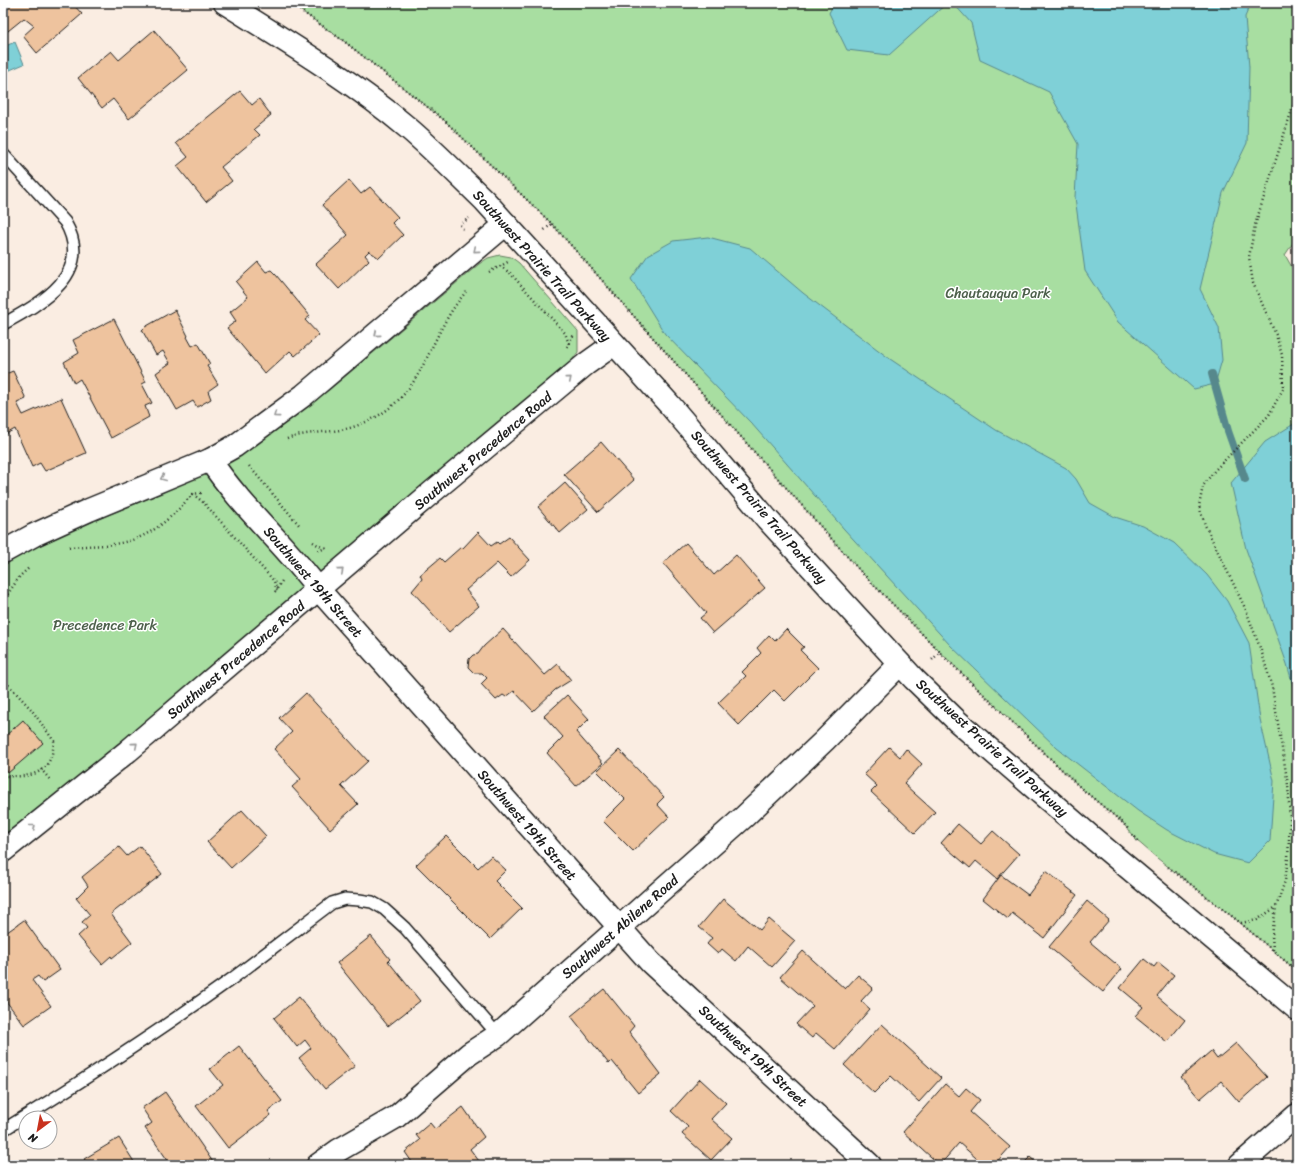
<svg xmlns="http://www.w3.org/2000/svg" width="1300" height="1168" font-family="Sriracha,sans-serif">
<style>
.green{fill:#a8dea1;stroke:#627d5e}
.water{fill:#7fd0d7;stroke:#57888c}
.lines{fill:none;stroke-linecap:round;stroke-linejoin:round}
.stream{stroke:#57888c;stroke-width:8}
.building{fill:#eec39e;stroke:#1c1c1c}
.service-casing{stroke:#1c1c1c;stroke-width:14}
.minor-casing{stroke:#1c1c1c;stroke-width:25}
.path{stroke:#1c1c1c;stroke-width:2.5;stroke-dasharray:1 3;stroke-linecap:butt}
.service{stroke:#fff;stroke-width:11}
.minor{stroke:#fff;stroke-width:22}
.oneway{stroke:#999}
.labels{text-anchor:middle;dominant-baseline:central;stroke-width:3;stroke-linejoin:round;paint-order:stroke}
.street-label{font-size:14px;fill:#1c1c1c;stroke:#fff}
.park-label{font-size:14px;fill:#4d604b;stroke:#fff}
</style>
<rect width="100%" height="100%" fill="#faede2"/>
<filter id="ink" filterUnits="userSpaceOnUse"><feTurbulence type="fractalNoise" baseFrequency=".025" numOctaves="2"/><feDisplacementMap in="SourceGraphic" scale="8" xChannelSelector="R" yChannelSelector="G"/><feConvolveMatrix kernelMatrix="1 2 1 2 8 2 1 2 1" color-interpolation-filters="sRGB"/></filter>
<g filter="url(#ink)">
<g class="green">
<path d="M290,3H1297V237L1285,255L1297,276V971L1238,921L1157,858L1135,839L1123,823L1082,789L940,652L861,572L552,224L444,120L345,42Z"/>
<path d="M500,255L511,257L519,263L578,331V352L570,363L191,684L3,838V565L32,549L79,527L162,493L250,448L329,390L479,264L488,258Z"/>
</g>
<g class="water">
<path d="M834,3H947L889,55L847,50L829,13Z"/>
<path d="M953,3H1251L1245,17L1249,67L1247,143L1223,193L1200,289L1219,328L1222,360L1215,384L1194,389L1118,322L1085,271L1075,197L1078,144L1049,92L980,60L971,23Z"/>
<path d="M15,42L24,64L3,73V47Z"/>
<path d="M708,237L750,248L803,293L890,359L996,430L1066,468L1076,479L1090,503L1115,517L1143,526L1174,543L1207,575L1227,601L1249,643L1260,719L1274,781L1270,841L1248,863L1214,854L1167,830L1138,811L1057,748L950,645L844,529L751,423L665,334L631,279L648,255L673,241Z"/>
<path d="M1297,422V700L1287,664L1246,549L1231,483L1265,442Z"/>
</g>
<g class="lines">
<path class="stream" d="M1212,374L1228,431L1245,479"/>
</g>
<g class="building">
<path d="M3,3H72L82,14L37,53L23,36L34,26L24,18L3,35Z"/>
<path d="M154,30L188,70L129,119L113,99L102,108L78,78L111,51L119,60Z"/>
<path d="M240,91L252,105L259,99L271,115L254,129L260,135L221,167L232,181L206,202L177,166L188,157L176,143Z"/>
<path d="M349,180L361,194L370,187L398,217L392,223L403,235L379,258L369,251L365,255L369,260L339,289L316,264L348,235L322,205Z"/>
<path d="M258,262L266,272L271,270L276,275L310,316L305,320L319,335L295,356L290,351L265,374L227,328L236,321L230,312L248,297L236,282Z"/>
<path d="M175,310L188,336L187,337L192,346L198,343L210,364L207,366L218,384L208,391L211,399L197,407L193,401L177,410L156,373L170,363L163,351L156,355L142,330L145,327Z"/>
<path d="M114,319L146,382L142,384L152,403L145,406L149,417L111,438L80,379L74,383L64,362L79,353L73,340Z"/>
<path d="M13,371L26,399L17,403L23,415L61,398L86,453L45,471L40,463L32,467L15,429L6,434L3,426V375Z"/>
<path d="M601,442L634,480L598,512L564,474Z"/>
<path d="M565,483L588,509L560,533L538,507Z"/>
<path d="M478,532L491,546L497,542L499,544L509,537L530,560L511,577L497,563L466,590L479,606L449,632L412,591L422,579L420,575L440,558L444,562L461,547L463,548Z"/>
<path d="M686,543L714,575L736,555L765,588L713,633L700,618L706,613L663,563Z"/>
<path d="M503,629L545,675L558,664L571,680L555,690L533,711L514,691L506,697L503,695L496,700L481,684L487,678L482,673H474L468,667L469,659L473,655L478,654L484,646Z"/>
<path d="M786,629L804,647L800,650L818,668L785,701L774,690L739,725L718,703L746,676L742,672L761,653L757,648L769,635L775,641Z"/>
<path d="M306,693L368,761L341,786L358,804L330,829L292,787L301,779L274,749L292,732L279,718Z"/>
<path d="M567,695L589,719L576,732L603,763L576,786L547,753L563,737L544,716Z"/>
<path d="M23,720L43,743L8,773L3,766V738Z"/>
<path d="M889,747L900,757L906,749L922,764L904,784L935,812L915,833L871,792L877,786L864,774Z"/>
<path d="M619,750L664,797L657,804L669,817L633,851L603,821L625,799L597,771Z"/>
<path d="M242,810L266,836L231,868L207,842Z"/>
<path d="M958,824L981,844L993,831L1019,854L997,879L976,861L970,868L941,843Z"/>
<path d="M446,836L478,868L491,856L506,870L495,881L522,908L490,939L416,865Z"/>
<path d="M140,846L162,874L111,914L132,942L112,958L111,956L102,964L78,936L87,928L82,922L90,915L76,898L88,886L82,877L119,847L127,856Z"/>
<path d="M1046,871L1077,895L1044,938L1012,913L1008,919L983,899L1001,875L1028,895Z"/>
<path d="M723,899L760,930L769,919L795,941L772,967L748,946L736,961L722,949L718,954L707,944L712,938L699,927Z"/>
<path d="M1087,901L1109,920L1090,942L1122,969L1103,992L1049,947Z"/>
<path d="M24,920L60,970L43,982L38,976L32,980L51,1006L24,1025L3,997V935Z"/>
<path d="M371,936L390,959L388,961L420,1001L388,1026L337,963Z"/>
<path d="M803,951L845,989L858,975L873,988L861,1001L870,1009L835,1049L816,1033L812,1038L796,1024L813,1006L780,977Z"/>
<path d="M1144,959L1154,967L1158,962L1174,975L1157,996L1185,1020L1167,1042L1135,1016L1143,1007L1120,988Z"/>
<path d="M604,989L634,1026L629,1032L661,1074L638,1093L612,1061L609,1064L571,1016Z"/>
<path d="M299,997L355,1066L325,1089L299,1058L311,1048L305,1040L297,1047L274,1018Z"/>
<path d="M882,1024L941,1078L919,1102L891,1076L874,1093L844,1065Z"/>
<path d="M1236,1043L1267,1077L1239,1102L1221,1081L1200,1099L1181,1077L1211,1051L1217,1059Z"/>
<path d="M239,1046L282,1101L268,1111L271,1115L228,1148L196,1106L223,1085L210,1069Z"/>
<path d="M700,1079L726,1103L711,1119L732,1138L711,1160L682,1134L688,1127L671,1111Z"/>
<path d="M945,1084L959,1096L966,1088L980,1100L970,1112L1010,1147L994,1165H984L959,1143L940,1165L903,1132Z"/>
<path d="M165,1092L215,1165H171L145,1128L152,1123L142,1108Z"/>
<path d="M463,1107L484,1137L470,1149L482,1165H414L405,1152L420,1140L416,1135L430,1123L435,1129Z"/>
<path d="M119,1138L136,1165H88L84,1159Z"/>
<path d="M1030,1157L1039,1165H1022Z"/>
</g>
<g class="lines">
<defs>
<g id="service">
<path d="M3,154L65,222C95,273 42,303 3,324"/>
<path d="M3,1130C81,1082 158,1032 233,978C266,953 299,928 332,903L345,899L359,900L372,902L384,909L405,928L498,1035"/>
</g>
<g id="minor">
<path d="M225,3C287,42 352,81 408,128C435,151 460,177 485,201L669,404L767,519L914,679L957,721L1089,835L1297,1009"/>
<path d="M210,460C241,507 285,544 319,590L651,963L870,1165"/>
<path d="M3,552L34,535L89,510L210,460L235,446L304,395L506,224"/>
<path d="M3,851L128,751L431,493L586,364L614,344"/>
<path d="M318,1165L339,1150L396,1117L469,1054L498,1035L745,816L825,740L900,664"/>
<path d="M1240,1165L1297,1115"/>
</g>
</defs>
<use href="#service" class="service-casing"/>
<use href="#minor" class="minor-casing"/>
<g class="path">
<path d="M290,3L345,42L444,120L552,224L543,231"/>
<path d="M552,224L861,572L940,652L930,662"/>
<path d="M463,229L460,225L469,218"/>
<path d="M500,266L510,273L565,333L569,344"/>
<path d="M489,272L508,262"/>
<path d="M567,347L574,334"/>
<path d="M287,439C310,430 334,434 356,426C428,400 423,341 466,292"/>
<path d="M249,466L300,526"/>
<path d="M193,494L204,503L274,581L277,591"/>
<path d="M313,542L323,548"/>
<path d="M69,547C111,544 135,548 169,518C178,511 185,502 193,494L201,493L202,491"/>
<path d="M318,551L328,547"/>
<path d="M275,592L282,581"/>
<path d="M3,601L20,576L30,567"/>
<path d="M940,653L1082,789L1123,823L1139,842"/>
<path d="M3,679L31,709L54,741C52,772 35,778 6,776L3,773"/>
<path d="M41,769L51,781"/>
<path d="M1168,867L1238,921L1297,971"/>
<path d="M1241,923L1257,920L1276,907"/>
<path d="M1273,950L1272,935L1276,907L1285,881L1288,858L1290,820L1288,785L1272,687L1262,653L1246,610L1205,525L1199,506L1203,486L1215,470L1269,415L1283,389L1282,355L1276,335L1253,283L1249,257L1255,225L1297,94"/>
<path d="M1290,1165L1297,1159"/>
</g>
<use href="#service" class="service"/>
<use href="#minor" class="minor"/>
</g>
<defs><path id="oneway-chevron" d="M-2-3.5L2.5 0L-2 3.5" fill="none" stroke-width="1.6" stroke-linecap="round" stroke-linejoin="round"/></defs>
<g class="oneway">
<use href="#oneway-chevron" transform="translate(476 250) rotate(140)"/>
<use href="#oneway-chevron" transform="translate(377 334) rotate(140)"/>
<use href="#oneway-chevron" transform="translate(569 379) rotate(-40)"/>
<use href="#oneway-chevron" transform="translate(276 415) rotate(144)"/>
<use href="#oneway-chevron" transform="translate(163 478) rotate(157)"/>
<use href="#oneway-chevron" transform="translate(341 571) rotate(-41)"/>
<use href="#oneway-chevron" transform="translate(135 745) rotate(-40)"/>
<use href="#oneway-chevron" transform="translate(33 827) rotate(-39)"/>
</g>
</g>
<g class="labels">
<g class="street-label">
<text transform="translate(542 266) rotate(48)">Southwest Prairie Trail Parkway</text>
<text transform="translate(483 451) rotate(-40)">Southwest Precedence Road</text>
<text transform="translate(759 507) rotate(49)">Southwest Prairie Trail Parkway</text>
<text transform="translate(313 582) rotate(49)">Southwest 19th Street</text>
<text transform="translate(236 660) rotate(-40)">Southwest Precedence Road</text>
<text transform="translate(992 748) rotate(42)">Southwest Prairie Trail Parkway</text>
<text transform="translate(527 825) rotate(49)">Southwest 19th Street</text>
<text transform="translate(620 927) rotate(-41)">Southwest Abilene Road</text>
<text transform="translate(753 1056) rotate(43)">Southwest 19th Street</text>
</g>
<g class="park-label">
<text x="998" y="293">Chautauqua Park</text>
<text x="105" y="625">Precedence Park</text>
</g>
</g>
<rect width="1300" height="1168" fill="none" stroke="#fff" stroke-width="16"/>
<rect x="8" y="8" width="1284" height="1152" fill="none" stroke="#1c1c1c" stroke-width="1.5" filter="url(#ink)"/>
<g transform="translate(38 1130) rotate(212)"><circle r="19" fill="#ffffff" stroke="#a4a4a4"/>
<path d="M0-3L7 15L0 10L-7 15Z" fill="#c8321e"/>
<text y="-6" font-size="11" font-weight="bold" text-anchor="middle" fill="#1c1c1c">N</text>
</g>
</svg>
